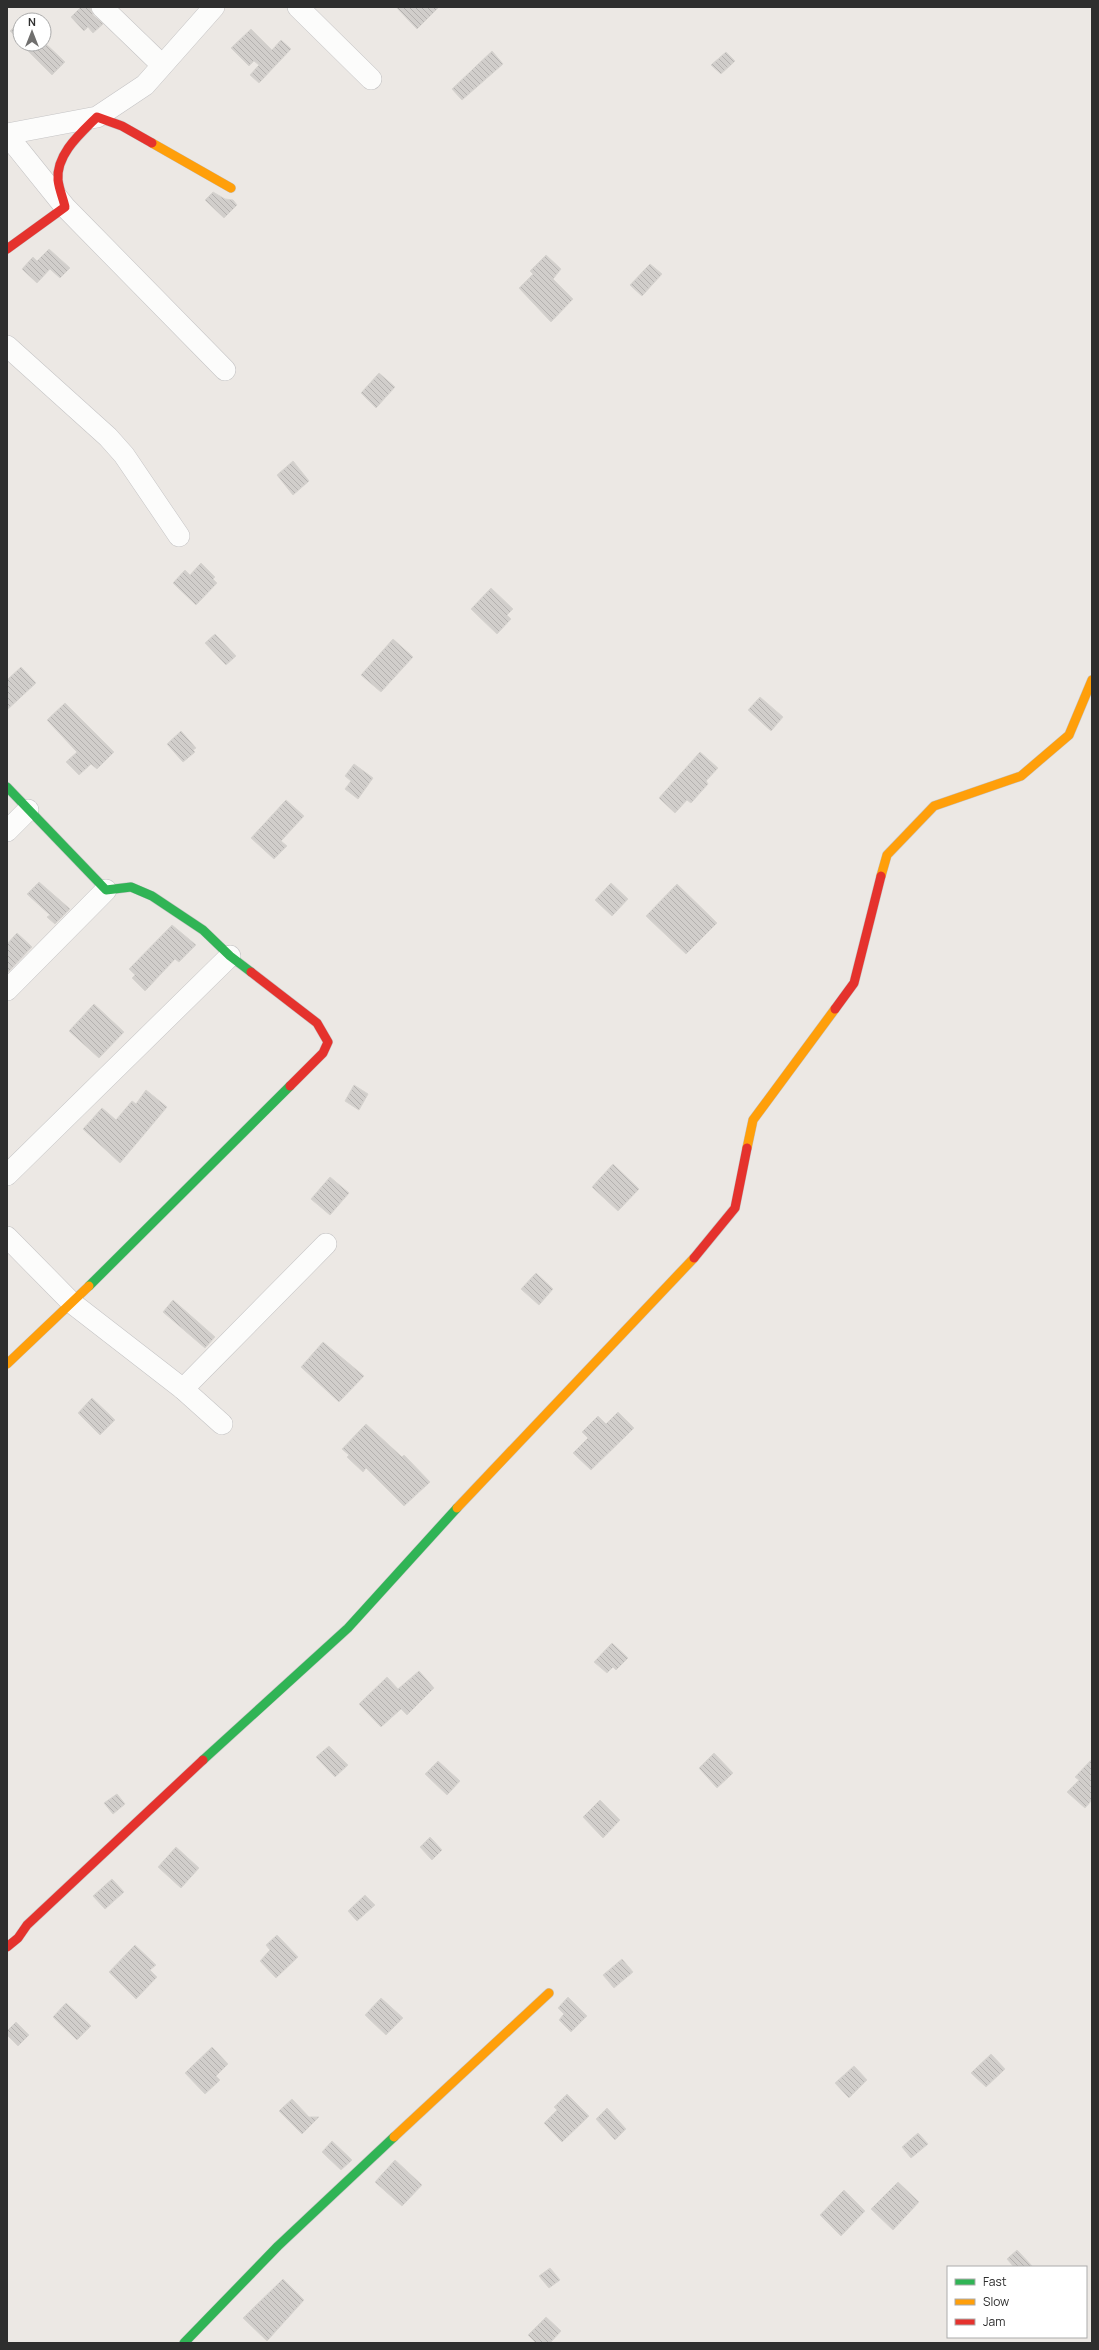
<svg xmlns="http://www.w3.org/2000/svg" width="1099" height="2350" font-family="Manrope,sans-serif">
<style>
.building{fill:url(#building-back-hatch);stroke:#d7d4d0}
.lines{fill:none;stroke-linecap:round;stroke-linejoin:round}
.street-casing{stroke:#c5c4c5;stroke-width:22}
.fast-casing{stroke:#c5c4c5;stroke-width:10}
.slow-casing{stroke:#c5c4c5;stroke-width:10}
.jam-casing{stroke:#c5c4c5;stroke-width:10}
.street{stroke:#fcfcfb;stroke-width:21}
.fast{stroke:#30b455;stroke-width:9}
.slow{stroke:#ff9f0a;stroke-width:9}
.jam{stroke:#e5322d;stroke-width:9}
</style>
<defs>
<pattern id="building-back-hatch" width="6" height="6" patternUnits="userSpaceOnUse"><rect width="6" height="6" fill="#d1cecb"/><path d="M-1 5l2 2M0 0l6 6M5-1l2 2" fill="none" stroke="#b4b1af"/></pattern>
</defs>
<rect width="100%" height="100%" fill="#ece8e4"/>
<g class="building">
<path d="M81,7H90L93,15L103,24L93,33L88,27L84,31L71,17Z"/>
<path d="M396,7H439L417,29Z"/>
<path d="M20,21V40L10,31Z"/>
<path d="M251,29L272,50L281,40L291,49L259,83L250,75L259,65L254,61L249,66L231,48Z"/>
<path d="M44,42L65,62L52,75L22,45L44,44Z"/>
<path d="M492,51L503,64L462,100L452,89Z"/>
<path d="M726,52L735,61L721,74L711,65Z"/>
<path d="M213,192L225,199L233,200L237,205L224,218L205,200Z"/>
<path d="M49,249L70,268L60,278L50,269L37,283L22,269L33,257L37,261Z"/>
<path d="M546,255L561,269L553,279L573,299L551,322L519,288L533,274L530,271Z"/>
<path d="M650,264L662,274L642,296L630,285Z"/>
<path d="M379,373L395,387L376,408L361,393Z"/>
<path d="M293,461L309,481L293,495L277,475Z"/>
<path d="M201,563L215,577L213,579L217,583L196,605L173,583L185,570L190,575Z"/>
<path d="M491,588L513,609L507,615L511,619L497,634L471,609Z"/>
<path d="M215,634L236,656L226,665L205,643Z"/>
<path d="M393,639L413,657L381,692L361,675Z"/>
<path d="M21,667L36,683L7,710V680Z"/>
<path d="M760,697L783,717L771,731L748,710Z"/>
<path d="M65,703L114,752L97,769L91,764L79,775L66,762L77,752L47,720Z"/>
<path d="M181,731L196,748L193,750L195,752L183,762L167,744Z"/>
<path d="M700,752L718,768L706,781L708,784L691,803L687,800L675,813L659,798Z"/>
<path d="M354,764L373,778L358,799L345,789L351,781L345,776Z"/>
<path d="M286,800L304,816L281,841L287,846L274,859L251,838Z"/>
<path d="M39,882L70,909L55,924L47,917L50,915L27,894Z"/>
<path d="M611,883L628,899L612,916L595,900Z"/>
<path d="M677,884L717,923L686,954L646,916Z"/>
<path d="M172,925L196,945L179,962L175,959L145,991L132,978L135,975L129,969Z"/>
<path d="M17,933L32,947L7,973V944Z"/>
<path d="M94,1004L124,1032L99,1058L69,1031Z"/>
<path d="M354,1085L368,1094L359,1110L345,1101Z"/>
<path d="M146,1090L167,1107L120,1163L83,1129L102,1108L116,1120L132,1101L136,1104Z"/>
<path d="M613,1164L639,1189L618,1211L592,1187Z"/>
<path d="M330,1177L349,1193L330,1215L311,1199Z"/>
<path d="M536,1273L553,1289L539,1305L521,1289Z"/>
<path d="M173,1300L215,1337L205,1348L163,1312Z"/>
<path d="M323,1342L364,1376L339,1402L301,1367Z"/>
<path d="M92,1398L115,1420L100,1435L78,1413Z"/>
<path d="M618,1412L634,1428L591,1470L573,1453L588,1438L582,1432L598,1416L606,1424Z"/>
<path d="M366,1424L402,1457L404,1455L430,1482L404,1506L366,1468L363,1472L347,1457L349,1455L342,1449Z"/>
<path d="M612,1643L628,1658L616,1670L613,1667L607,1673L594,1662Z"/>
<path d="M419,1671L434,1688L407,1715L401,1709L381,1727L359,1704L387,1677L398,1689Z"/>
<path d="M329,1746L348,1765L335,1777L316,1757Z"/>
<path d="M714,1753L733,1773L717,1788L699,1768Z"/>
<path d="M1092,1759V1800L1085,1808L1067,1792L1079,1780L1075,1777Z"/>
<path d="M438,1761L460,1781L447,1795L425,1774Z"/>
<path d="M117,1794L125,1804L113,1814L104,1803Z"/>
<path d="M600,1800L620,1820L603,1838L583,1817Z"/>
<path d="M430,1837L442,1850L432,1860L420,1847Z"/>
<path d="M176,1847L199,1868L181,1888L158,1867Z"/>
<path d="M112,1879L124,1892L105,1909L93,1896Z"/>
<path d="M365,1895L375,1905L357,1921L348,1911Z"/>
<path d="M277,1935L298,1957L276,1978L260,1961L270,1950L266,1945Z"/>
<path d="M135,1945L156,1965L150,1970L157,1977L136,1999L109,1972Z"/>
<path d="M622,1959L633,1972L614,1988L603,1975Z"/>
<path d="M568,1997L587,2016L571,2032L559,2020L564,2014L558,2008Z"/>
<path d="M381,1998L403,2018L386,2035L365,2015Z"/>
<path d="M66,2003L91,2026L77,2040L53,2017Z"/>
<path d="M16,2022L29,2035L18,2046L7,2035V2031Z"/>
<path d="M212,2047L228,2064L216,2076L220,2080L205,2094L185,2073Z"/>
<path d="M991,2054L1005,2069L986,2087L971,2073Z"/>
<path d="M854,2066L867,2080L849,2098L835,2083Z"/>
<path d="M567,2094L589,2116L562,2142L544,2123L557,2110L554,2107Z"/>
<path d="M292,2099L309,2117H319L302,2134L279,2111Z"/>
<path d="M607,2108L626,2129L615,2140L596,2119Z"/>
<path d="M918,2133L928,2144L911,2158L902,2147Z"/>
<path d="M332,2141L352,2160L341,2170L322,2152Z"/>
<path d="M395,2160L422,2185L402,2206L375,2182Z"/>
<path d="M898,2182L919,2202L893,2230L871,2209Z"/>
<path d="M844,2190L865,2211L841,2236L820,2215Z"/>
<path d="M1017,2250L1033,2267H1014L1007,2259Z"/>
<path d="M550,2268L560,2280L549,2288L539,2276Z"/>
<path d="M283,2279L304,2300L267,2341L243,2318Z"/>
<path d="M546,2317L561,2331L550,2343H536L528,2335Z"/>
</g>
<g class="lines">
<defs>
<g id="street">
<path d="M102,7L162,65"/>
<path d="M298,7L371,79"/>
<path d="M7,134L97,117L145,85L214,7"/>
<path d="M7,135L65,207L225,370"/>
<path d="M7,346L108,437L124,455L179,536"/>
<path d="M7,831L28,810"/>
<path d="M7,990L106,890"/>
<path d="M7,1175L230,956"/>
<path d="M7,1237L72,1303L183,1389L222,1424"/>
<path d="M183,1389L326,1244"/>
</g>
<g id="fast">
<path d="M7,787L106,890L131,887L152,896L203,930L230,956L251,972"/>
<path d="M89,1286L290,1086"/>
<path d="M203,1760L348,1628L457,1508"/>
<path d="M184,2343L278,2246L394,2137"/>
</g>
<g id="slow">
<path d="M152,143L231,188"/>
<path d="M881,876L887,855L934,806L1021,776L1069,735L1092,680"/>
<path d="M747,1148L753,1120L835,1009"/>
<path d="M7,1364L89,1286"/>
<path d="M457,1508L694,1258"/>
<path d="M394,2137L549,1993"/>
</g>
<g id="jam">
<path d="M7,249L65,207C63,198 59,189 58,180C56,154 81,133 97,117L122,126L152,143"/>
<path d="M251,972L317,1023L328,1042L323,1053L290,1086"/>
<path d="M835,1009L854,983L881,876"/>
<path d="M694,1258L735,1208L747,1148"/>
<path d="M7,1947L18,1938L27,1925L203,1760"/>
</g>
</defs>
<use href="#street" class="street-casing"/>
<use href="#fast" class="fast-casing"/>
<use href="#slow" class="slow-casing"/>
<use href="#jam" class="jam-casing"/>
<use href="#street" class="street"/>
<use href="#fast" class="fast"/>
<use href="#slow" class="slow"/>
<use href="#jam" class="jam"/>
</g>
<rect width="1099" height="2350" fill="none" stroke="#2e2e2e" stroke-width="16"/>
<rect x="947" y="2266" width="140" height="72" fill="#ffffff" stroke="#ababab"/>
<rect x="955" y="2279" width="20" height="6" fill="#30b455" stroke="#ababab"/>
<text x="983" y="2286" font-size="12" fill="#2e2e2e">Fast</text>
<rect x="955" y="2299" width="20" height="6" fill="#ff9f0a" stroke="#ababab"/>
<text x="983" y="2306" font-size="12" fill="#2e2e2e">Slow</text>
<rect x="955" y="2319" width="20" height="6" fill="#e5322d" stroke="#ababab"/>
<text x="983" y="2326" font-size="12" fill="#2e2e2e">Jam</text>
<g transform="translate(32 32)"><circle r="19" fill="#ffffff" stroke="#ababab"/>
<path d="M0-3L7 15L0 10L-7 15Z" fill="#706f6e"/>
<text y="-6" font-size="11" font-weight="bold" text-anchor="middle" fill="#2e2e2e">N</text>
</g>
</svg>
